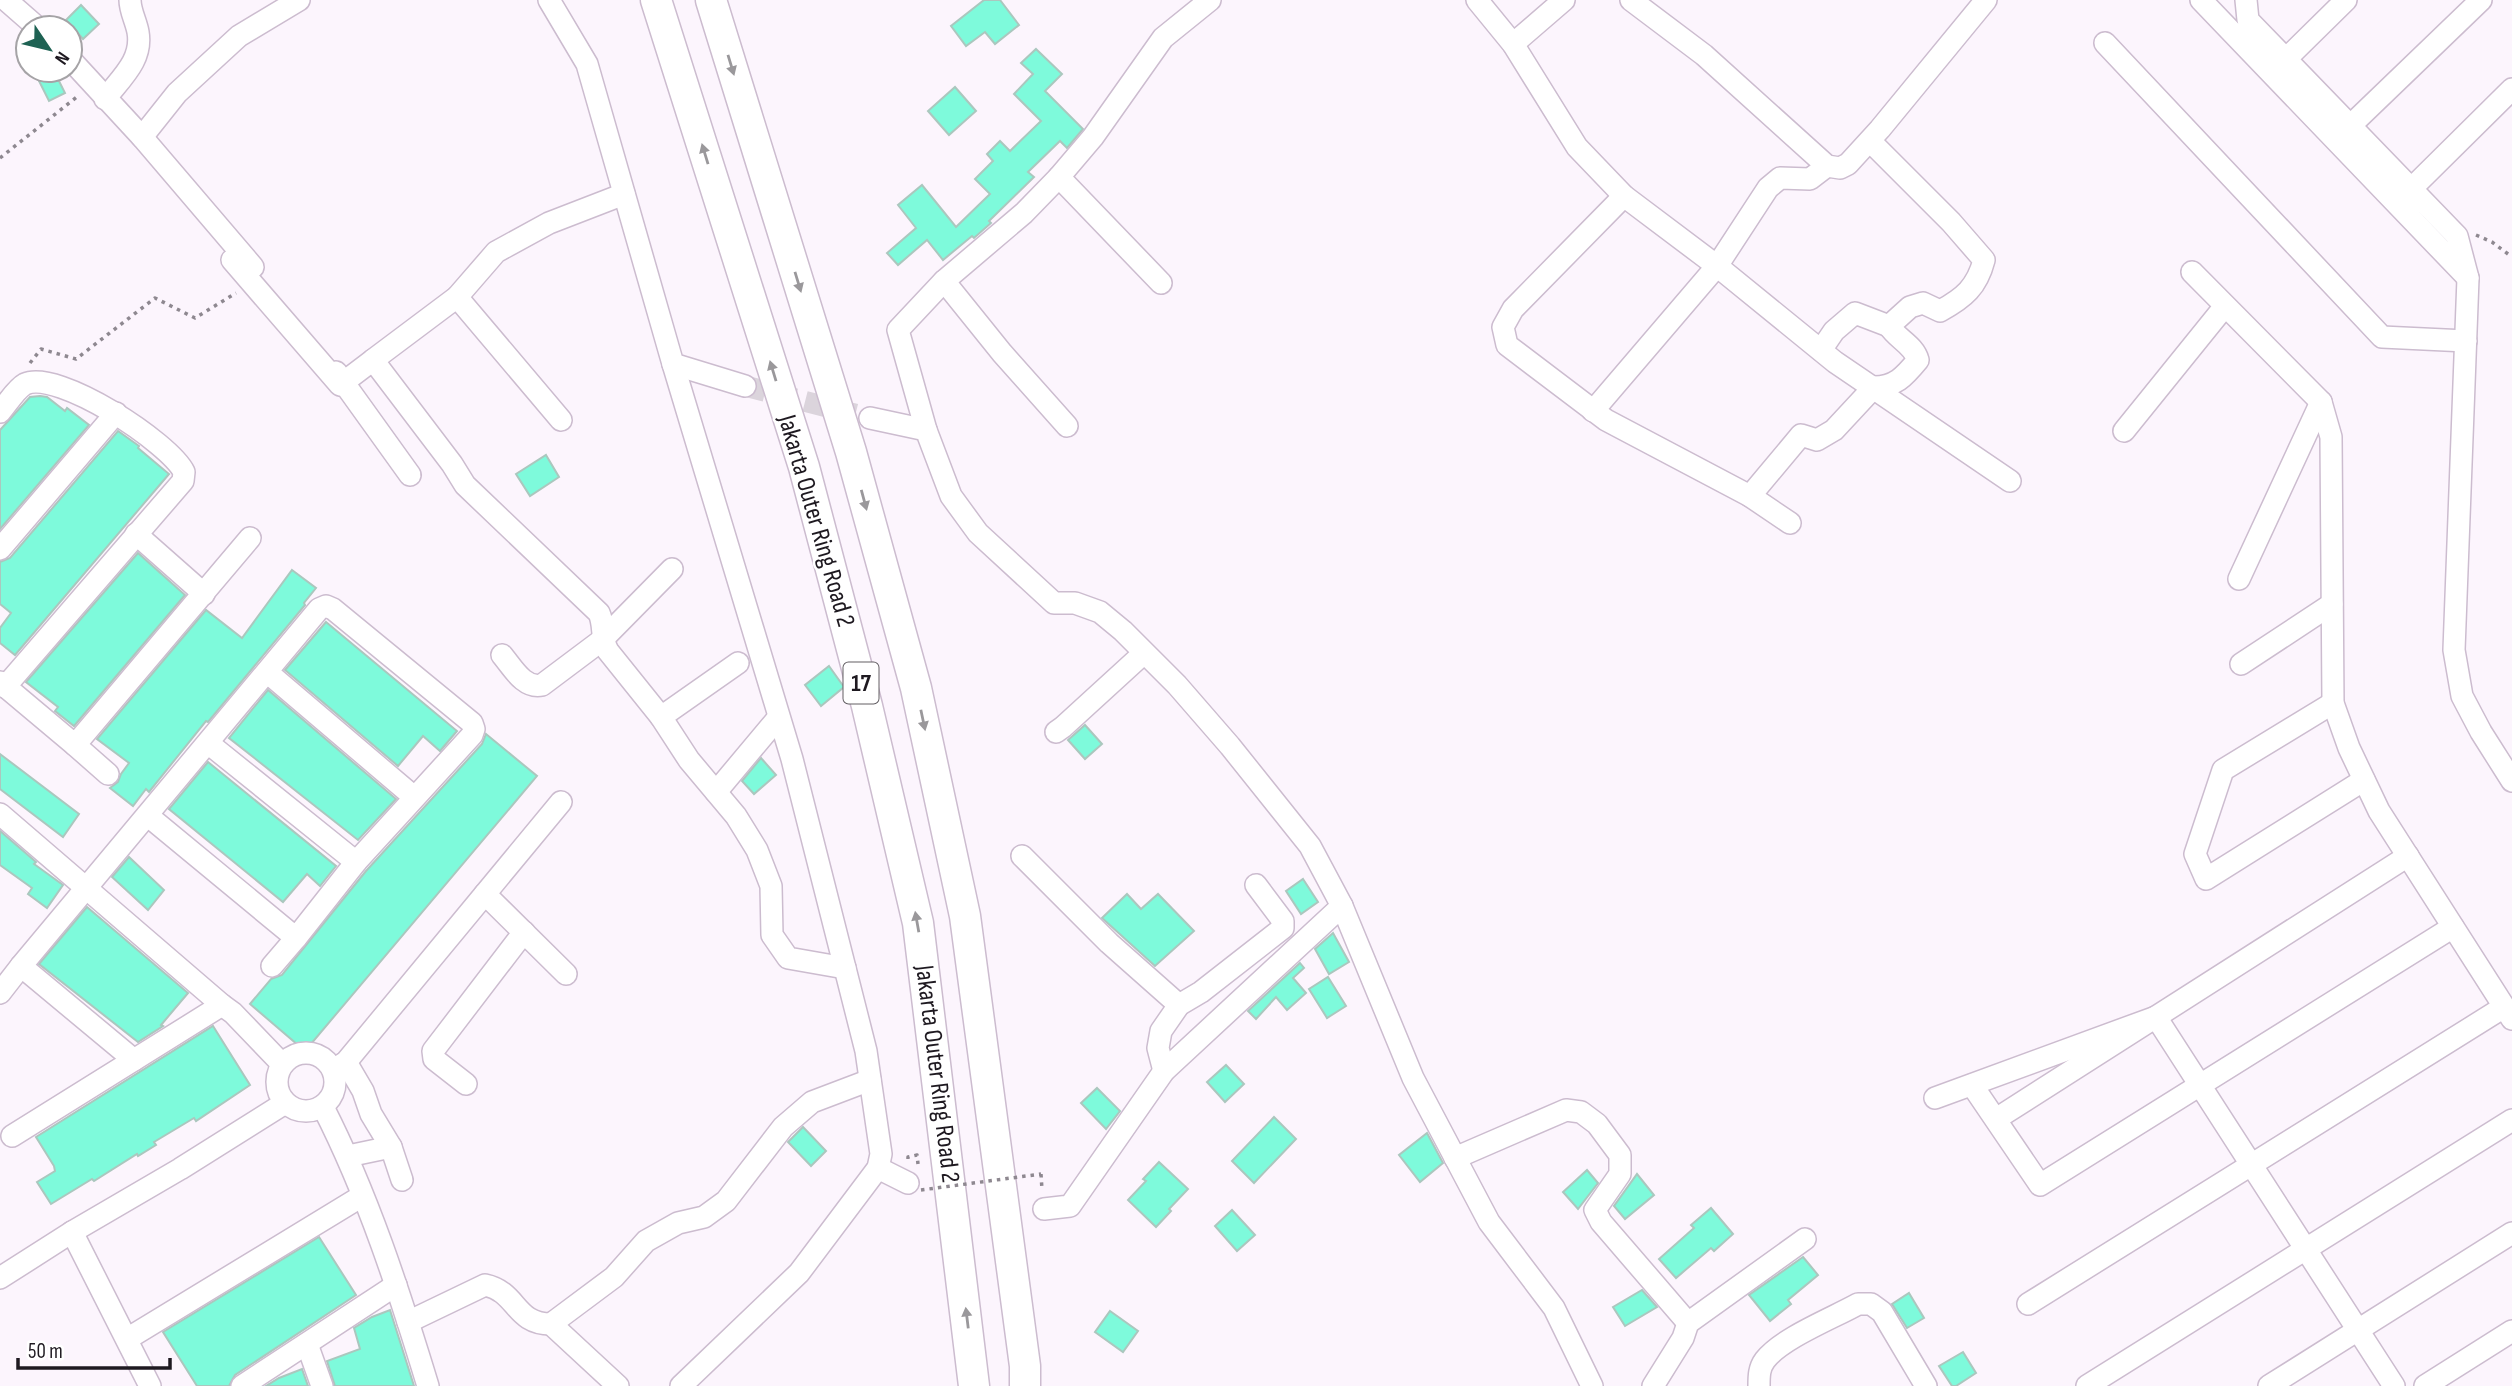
<svg xmlns="http://www.w3.org/2000/svg" width="2512" height="1386" font-family="'Sofia Sans Condensed',sans-serif">
<style>
.building{fill:#7efadb;stroke:#abc7be;stroke-width:2}
.lines{fill:none;stroke-linecap:round;stroke-linejoin:round}
.minor-tunnel{stroke:#dbd4dc;stroke-width:21;stroke-dasharray:21 10;stroke-linecap:butt}
.minor-casing{stroke:#ccbccf;stroke-width:24}
.highway-casing{stroke:#ccbccf;stroke-width:33}
.path{stroke:#8e8890;stroke-width:3.5;stroke-dasharray:3.5 5;stroke-linecap:butt}
.minor{stroke:#fff;stroke-width:21}
.highway{stroke:#fff;stroke-width:30}
.path-bridge{stroke:#8e8890;stroke-width:3.5;stroke-dasharray:3.5 5;stroke-linecap:butt}
.oneway{fill:#9a989b}
.labels{text-anchor:middle;dominant-baseline:central;stroke-width:5;stroke-linejoin:round;paint-order:stroke}
.shield{fill:#fff;stroke:#625e63;stroke-width:2}
.shield-label{font-size:24px;font-weight:bold;fill:#1e1920}
.street-label{font-size:26px;fill:#1e1920;stroke:#fff}
</style>
<rect width="100%" height="100%" fill="#fcf5fd"/>
<g class="building">
<path d="M984,0H1000L1019,25L995,44L985,32L966,46L951,26Z"/>
<path d="M81,5L99,24L83,39L66,20Z"/>
<path d="M1036,49L1062,74L1045,91L1083,129L1067,148L1060,141L1028,172L1034,177L989,221L991,223L974,238L972,236L943,260L927,240L898,265L887,253L916,228L898,205L922,185L956,227L990,194L975,179L993,161L987,154L1000,141L1010,151L1041,121L1014,94L1033,74L1021,63Z"/>
<path d="M54,71L65,93L49,101L38,79Z"/>
<path d="M955,87L976,111L949,135L928,111Z"/>
<path d="M40,396L47,397L65,411L67,408L89,425L0,529V430L30,397Z"/>
<path d="M118,431L139,446L138,448L169,474L15,655L0,643V628L11,613L0,604V562L10,558Z"/>
<path d="M546,455L559,477L530,496L516,474Z"/>
<path d="M138,553L185,595L74,726L55,711L58,707L26,682Z"/>
<path d="M292,570L316,588L304,603L305,605L208,722L206,721L149,792L146,789L133,806L110,788L118,782L121,774L129,763L97,739L206,610L242,638Z"/>
<path d="M326,622L457,731L440,751L423,736L398,766L285,670Z"/>
<path d="M829,666L844,687L821,706L805,685Z"/>
<path d="M268,690L396,799L358,840L229,738Z"/>
<path d="M1085,725L1102,744L1085,759L1068,740Z"/>
<path d="M486,734L537,776L305,1051L250,1004L271,979L282,975L366,871L482,744Z"/>
<path d="M0,754L79,814L63,837L0,789Z"/>
<path d="M761,758L776,775L754,794L742,781Z"/>
<path d="M208,762L336,866L320,886L307,874L283,902L169,809Z"/>
<path d="M0,831L36,862L34,864L63,885L47,908L28,894L32,888L0,865Z"/>
<path d="M129,857L164,890L148,910L112,877Z"/>
<path d="M1303,879L1318,902L1301,914L1286,891Z"/>
<path d="M1127,894L1141,909L1158,894L1194,931L1155,966L1102,918Z"/>
<path d="M87,907L188,993L161,1025L163,1026L138,1042L39,964Z"/>
<path d="M1333,933L1349,962L1329,974L1315,949Z"/>
<path d="M1300,963L1304,968L1293,978L1306,993L1287,1010L1276,997L1256,1019L1248,1011Z"/>
<path d="M1328,977L1346,1006L1327,1018L1309,989Z"/>
<path d="M213,1026L250,1085L196,1121L194,1118L154,1142L156,1145L138,1156L137,1154L94,1181L92,1179L51,1204L37,1182L55,1171L54,1166L36,1137Z"/>
<path d="M1226,1065L1244,1084L1225,1102L1207,1082Z"/>
<path d="M1097,1088L1120,1111L1106,1129L1081,1103Z"/>
<path d="M1274,1117L1296,1139L1254,1183L1232,1161Z"/>
<path d="M803,1127L826,1151L811,1166L788,1142Z"/>
<path d="M1427,1133L1443,1163L1420,1182L1399,1155Z"/>
<path d="M1159,1162L1188,1189L1169,1209L1171,1211L1156,1227L1128,1200L1146,1181L1143,1179Z"/>
<path d="M1587,1170L1598,1183L1578,1209L1563,1192Z"/>
<path d="M1637,1174L1654,1195L1625,1219L1614,1206Z"/>
<path d="M1711,1208L1733,1234L1714,1251L1711,1248L1676,1278L1659,1259L1694,1228L1691,1225Z"/>
<path d="M1232,1210L1255,1235L1237,1251L1215,1226Z"/>
<path d="M319,1237L356,1295L235,1375L229,1386H197L163,1332Z"/>
<path d="M1803,1257L1818,1275L1788,1300L1791,1304L1770,1321L1749,1295Z"/>
<path d="M1642,1290L1657,1307L1625,1326L1613,1307Z"/>
<path d="M1909,1293L1924,1318L1907,1328L1892,1304Z"/>
<path d="M390,1310L414,1386H335L327,1361L360,1349L354,1328L372,1317Z"/>
<path d="M1110,1311L1138,1331L1123,1352L1095,1332Z"/>
<path d="M1963,1352L1976,1373L1956,1386H1952L1939,1366Z"/>
<path d="M302,1369L308,1386H266L279,1378Z"/>
</g>
<g class="lines">
<path class="minor-tunnel" d="M745,386L870,418"/>
<defs>
<g id="minor">
<path d="M6,0L38,28"/>
<path d="M549,0L587,64L673,364L745,386"/>
<path d="M1477,0L1513,44L1577,147L1624,196L1717,266L1835,362L2010,481"/>
<path d="M1631,0L1704,55L1827,166L1840,168L1848,164L1880,129L1986,0"/>
<path d="M2201,0L2468,278L2457,236L2248,20L2246,0"/>
<path d="M2105,43L2382,337L2466,341"/>
<path d="M1513,44L1564,0"/>
<path d="M70,59L142,137L253,267"/>
<path d="M2286,59L2346,0"/>
<path d="M105,99C121,78 143,60 138,32C136,21 130,11 130,0"/>
<path d="M2350,126L2481,0"/>
<path d="M142,137L177,93L239,36L299,0"/>
<path d="M1059,177L1161,283"/>
<path d="M2411,189L2512,89"/>
<path d="M1624,196L1513,309L1503,327L1507,345L1606,420L1750,496L1790,523"/>
<path d="M232,260L340,385L373,360L452,464L465,485L599,613C605,626 600,637 608,651L661,717L689,760L736,816L757,850L771,886L772,935L788,958L845,968"/>
<path d="M2192,272L2321,402L2331,437L2333,703L2349,748L2379,811L2512,1019"/>
<path d="M2468,278L2454,650L2462,696L2481,732L2512,781"/>
<path d="M944,281L1002,353L1067,426"/>
<path d="M457,297L561,420"/>
<path d="M1821,350L1834,331L1855,313L1889,326"/>
<path d="M373,360L457,297L496,252L549,223L624,194"/>
<path d="M673,364L792,759L866,1051L881,1154L878,1168L799,1273L681,1386"/>
<path d="M336,372L410,475"/>
<path d="M1593,411L1717,266L1768,188L1780,178L1810,179L1827,166"/>
<path d="M0,412C7,404 16,389 25,384C58,369 170,443 184,472L183,481L5,687"/>
<path d="M870,418L926,430L951,496L978,533L1054,603H1075L1100,612L1123,631L1177,685L1230,746L1310,846L1342,906L1413,1078L1489,1222L1554,1308L1592,1386"/>
<path d="M926,430L898,330L944,281L1024,213L1059,177L1093,137L1163,38L1210,0"/>
<path d="M2124,431L2225,306"/>
<path d="M1750,496L1801,435L1817,440L1834,430L1874,387C1895,387 1904,377 1918,360C1914,345 1897,339 1889,326L1910,307L1923,303L1940,311C1964,298 1977,287 1984,260L1951,222L1870,141"/>
<path d="M136,534L204,594"/>
<path d="M0,549L116,413"/>
<path d="M2239,579L2321,402"/>
<path d="M502,655C513,668 524,689 542,685L602,640L672,569"/>
<path d="M2241,664L2332,604"/>
<path d="M267,672L414,797"/>
<path d="M0,682L75,745L250,538"/>
<path d="M2333,703L2223,770L2195,854L2206,879L2364,780"/>
<path d="M661,717L738,663"/>
<path d="M1056,732L1063,727L1144,653"/>
<path d="M208,743L356,862"/>
<path d="M75,745L108,774"/>
<path d="M716,792L778,718"/>
<path d="M0,814L222,1005L233,1013L282,1064"/>
<path d="M1022,856L1109,943L1179,1005"/>
<path d="M485,894L566,974"/>
<path d="M21,966L134,1060"/>
<path d="M272,966L296,938"/>
<path d="M0,993L21,966L319,609L326,606L333,609L472,723L474,729L472,735L356,862L296,938L147,815"/>
<circle cx="306" cy="1082" r="29"/>
<path d="M346,1062L363,1091L371,1114L391,1147L402,1180"/>
<path d="M333,1070L346,1062L561,802"/>
<path d="M1164,1071L1158,1048L1161,1031L1179,1005L1201,992L1283,928V921L1256,885"/>
<path d="M466,1084L434,1059L433,1051L524,932"/>
<path d="M1972,1085L2040,1185L2453,927"/>
<path d="M1935,1098L2156,1017L2394,1386"/>
<path d="M323,1107C368,1195 399,1291 428,1386"/>
<path d="M1996,1119L2408,856"/>
<path d="M12,1136L222,1005"/>
<path d="M348,1156L391,1147"/>
<path d="M1455,1158L1566,1110L1581,1112L1597,1124L1620,1155V1174L1595,1210L1601,1222L1688,1323"/>
<path d="M878,1168L908,1183"/>
<path d="M1044,1209L1070,1206L1164,1071L1342,906"/>
<path d="M72,1232L150,1386"/>
<path d="M0,1278L72,1232L180,1169L285,1103"/>
<path d="M2028,1304L2504,1007"/>
<path d="M408,1322L485,1285C518,1292 514,1324 551,1324L614,1277L646,1241L678,1223L704,1217L726,1201L783,1127L812,1102L870,1080"/>
<path d="M551,1324L618,1386"/>
<path d="M127,1339L362,1196"/>
<path d="M307,1344L322,1386"/>
<path d="M242,1386L396,1285"/>
<path d="M1653,1386L1683,1338L1688,1323L1805,1239"/>
<path d="M1759,1386C1759,1376 1759,1368 1765,1360C1782,1338 1833,1318 1858,1304H1871L1882,1312L1926,1386"/>
<path d="M2087,1386L2512,1120"/>
<path d="M2269,1386L2512,1233"/>
<path d="M2425,1386L2512,1331"/>
</g>
<g id="highway">
<path d="M656,0L804,467L867,706L918,923L974,1386"/>
<path d="M711,0L851,452L916,688L965,916L1025,1366V1386"/>
</g>
</defs>
<use href="#minor" class="minor-casing"/>
<use href="#highway" class="highway-casing"/>
<g class="path">
<path d="M0,158L78,96"/>
<path d="M2476,235L2492,242L2512,257"/>
<path d="M30,363L41,349L76,359L155,298L195,318L236,293"/>
<path d="M908,1159V1157L917,1155L918,1164"/>
<path d="M1041,1174L1042,1190"/>
</g>
<use href="#minor" class="minor"/>
<use href="#highway" class="highway"/>
<path class="path-bridge" d="M921,1190L1041,1174"/>
</g>
<defs><path id="oneway-solid" d="M-6-.8H1V-3.2L6.5 0L1 3.2V.8H-6Z" transform="scale(1.75)"/></defs>
<g class="oneway">
<use href="#oneway-solid" transform="translate(731 65) rotate(73)"/>
<use href="#oneway-solid" transform="translate(705 154) rotate(-107)"/>
<use href="#oneway-solid" transform="translate(798 282) rotate(73)"/>
<use href="#oneway-solid" transform="translate(773 371) rotate(-107)"/>
<use href="#oneway-solid" transform="translate(864 500) rotate(75)"/>
<use href="#oneway-solid" transform="translate(923 720) rotate(78)"/>
<use href="#oneway-solid" transform="translate(917 922) rotate(-100)"/>
<use href="#oneway-solid" transform="translate(967 1318) rotate(-97)"/>
</g>
<g class="labels">
<rect class="shield" x="843.5" y="662.5" width="35" height="41" rx="5"/>
<g class="shield-label">
<text x="861" y="683">17</text>
</g>
<g class="street-label">
<text transform="translate(816 521) rotate(74)">Jakarta Outer Ring Road 2</text>
<text transform="translate(937 1074) rotate(83)">Jakarta Outer Ring Road 2</text>
</g>
</g>
<g transform="translate(49 49) rotate(125)"><circle r="33" fill="#ffffff" stroke="#a5a3a6" stroke-width="2"/>
<path d="M0-5L12 26L0 18L-12 26Z" fill="#1e6253"/>
<text y="-10" font-size="19" font-weight="bold" text-anchor="middle" fill="#1e1920">N</text>
</g>
<path d="M18 1358v10h152v-10" fill="none" stroke="#1e1920" stroke-width="3.5"/>
<text x="28" y="1358" font-size="21" fill="#1e1920" stroke="#ffffff" stroke-width="5" paint-order="stroke">50 m</text>
</svg>
